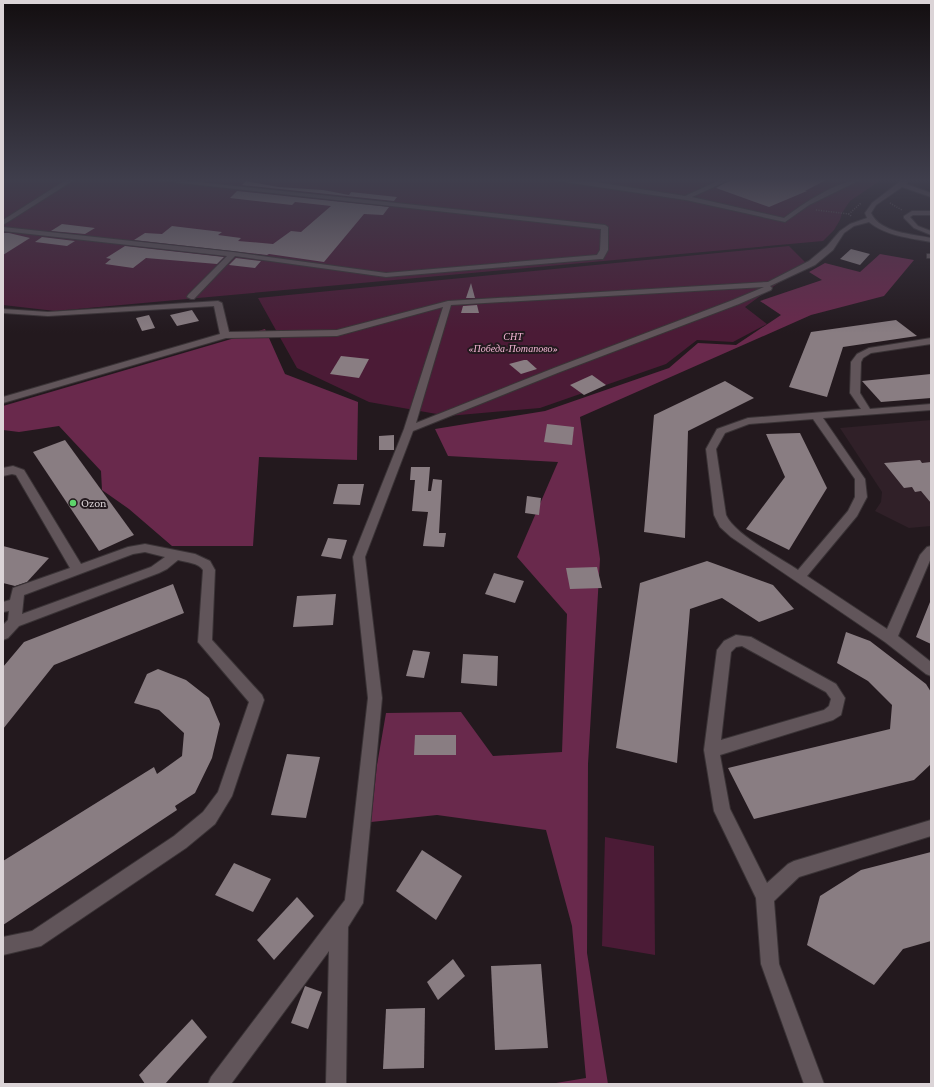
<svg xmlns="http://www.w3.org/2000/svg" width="934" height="1087" font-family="'Crimson Pro',serif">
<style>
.built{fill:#302028}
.green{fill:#4b1b36}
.forest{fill:#69294c}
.building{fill:#897d82}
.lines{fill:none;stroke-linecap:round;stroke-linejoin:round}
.minor-casing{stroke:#3a3336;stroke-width:2}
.path{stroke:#60575b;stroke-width:1.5;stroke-dasharray:1 1.5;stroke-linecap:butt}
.minor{fill:#61555a;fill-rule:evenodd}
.poi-dot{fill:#5ed56c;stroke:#23191e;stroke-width:1.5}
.labels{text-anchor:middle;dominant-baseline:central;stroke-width:4;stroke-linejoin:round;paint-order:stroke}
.far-park-label{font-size:10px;font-style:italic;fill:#f3b7d4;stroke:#23191e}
.poi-label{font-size:12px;fill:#dbd4d7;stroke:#23191e;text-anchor:start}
</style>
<rect width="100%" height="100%" fill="#23191e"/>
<path class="built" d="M931,420V526L909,528L875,511L881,502L882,492L840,428Z"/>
<g class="green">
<path d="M3,180H881L850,201L842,213L840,220L834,230L823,241L55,311L3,305Z"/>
<path d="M789,246L806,263L745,307L767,324L733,342L697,340L666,364L540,408L448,416L369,402L297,368L258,298Z"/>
<path d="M605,837L654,846L655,955L602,946Z"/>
</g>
<g class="forest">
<path d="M880,254L914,260L884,296L811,315L580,417L600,559L588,764L587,953L608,1084H550L586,1078L572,926L546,830L437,815L371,822L377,765L386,713L461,712L493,756L562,752L567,614L517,557L558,462L448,456L435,429L545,411L669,368L698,343L736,345L781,315L760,301L822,280L809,272L825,263L860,272Z"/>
<path d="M265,329L285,374L358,402L357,460L259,457L253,546H172L129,509L102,490L101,471L59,426L19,432L3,430V406Z"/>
</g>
<g class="building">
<path d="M730,180H826L805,191H807L769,207L716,188Z"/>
<path d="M246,181L278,187L323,190L349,195L351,192L397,197L394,201L242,185Z"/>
<path d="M237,191L389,207L383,215L364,214L324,262L269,254L267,255L134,240L145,233L162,234L172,226L222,232L218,235L241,238L238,241L273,244L291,231L301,232L331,206L295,202L292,205L230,198Z"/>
<path d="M62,224L95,228L85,234L51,231Z"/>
<path d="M3,233H9L30,238L3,255Z"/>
<path d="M42,237L75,241L67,246L35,242Z"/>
<path d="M125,246L224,257L217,264L146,258L133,268L105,264L111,259L106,258Z"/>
<path d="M851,249L870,254L860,265L840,259Z"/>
<path d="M236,258L261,261L255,268L229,265Z"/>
<path d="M471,283L475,298H466Z"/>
<path d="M477,305L479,313H461L463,306Z"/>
<path d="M192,310L199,321L177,326L170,315Z"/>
<path d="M149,315L155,328L142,331L136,318Z"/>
<path d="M896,320L917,336L843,347L827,397L789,387L811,332Z"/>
<path d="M341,356L369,359L359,378L330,374Z"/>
<path d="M524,360H527L537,369L521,374L509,364Z"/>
<path d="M931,374V398L881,402L862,381Z"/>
<path d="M592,375L606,385L584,395L570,385Z"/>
<path d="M725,381L754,398L688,431L685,538L644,532L654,415Z"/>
<path d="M547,424L574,427L572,445L544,442Z"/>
<path d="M800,433L827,488L789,550L746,529L785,477L766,434Z"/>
<path d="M394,435V450H379V436Z"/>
<path d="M65,440L134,535L99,551L33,452Z"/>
<path d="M920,460L922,463L931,462V503L921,491L915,492L912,487L904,488L884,463Z"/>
<path d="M411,467H430L428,491H431L433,479L442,480L439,533H446L444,547L423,546L428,512L412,511L415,480H410Z"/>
<path d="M338,484H364L360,505L333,504Z"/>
<path d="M527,496L541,498L539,515L525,513Z"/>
<path d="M328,538L347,540L341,559L321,556Z"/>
<path d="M3,546L49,558L27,582L15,586L3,583Z"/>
<path d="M707,561L773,585L794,609L759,622L722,598L690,609L677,763L616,748L640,583Z"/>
<path d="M597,567L602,588L570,589L566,568Z"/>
<path d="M494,573L524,581L515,603L485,594Z"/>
<path d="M173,584L184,613L54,665L3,729V667L24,642Z"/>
<path d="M336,594L333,625L293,627L297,596Z"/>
<path d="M930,602H931V644L916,637Z"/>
<path d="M846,632L870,641L926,684L931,692V764L914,780L754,819L728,768L890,729L892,705L868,681L837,663Z"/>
<path d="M413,650L430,652L424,678L406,676Z"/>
<path d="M463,654L498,656L497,686L461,683Z"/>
<path d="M158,669L186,680L209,698L220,724L212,758L195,793L175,806L177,810L3,925V861L154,767L157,774L182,756L184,733L159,710L134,703L147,674Z"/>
<path d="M415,735H456V755H414Z"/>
<path d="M287,754L320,757L306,818L271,815Z"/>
<path d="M422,850L462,876L436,920L396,891Z"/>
<path d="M931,852V941L903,949L874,985L807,945L820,896L861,870Z"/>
<path d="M234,863L271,879L253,912L215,895Z"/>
<path d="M297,897L314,916L274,960L257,940Z"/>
<path d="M453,959L465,976L438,1000L427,982Z"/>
<path d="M541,964L548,1048L495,1050L491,966Z"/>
<path d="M305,986L322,992L308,1029L291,1023Z"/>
<path d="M425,1008L424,1068L383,1069L386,1009Z"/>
<path d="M192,1019L207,1037L165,1084H145L139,1075Z"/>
</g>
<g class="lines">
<defs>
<g id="minor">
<path d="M66,180H74L3,225V220Z"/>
<path d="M154,180H179L605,225L608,227V250L603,259H600L386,277L235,256L194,299H191L187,297L188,295L227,256L3,231V227L233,252L386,273L597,255L600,250L601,229Z"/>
<path d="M551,180L589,181L685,196L720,180H729L692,197L784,218C801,205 838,180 860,180L809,205L785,222L686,200Z"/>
<path d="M902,180H910L906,184L931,193V197L902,187L876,205L871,213C880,233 913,234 931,238V242C910,238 886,236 869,222L854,226L844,233L833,250L815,265L770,286L772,288L771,290L739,304L560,372L413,431L365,557L382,698L363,903L348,927L346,1084H326L329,951L231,1084H208L211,1077L345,900L368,698L353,557L404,429L443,307L337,336L226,338L3,403V397L220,334L214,306L48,316L3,313V309L48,312L218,301L222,303L229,332L337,330L448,301L768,282L809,261L827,246L840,231L850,224L867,218L865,213L872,203ZM764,287L733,300L554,368L416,423L451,305Z"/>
<path d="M912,211H931V215H913L910,217L918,226L931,231V235L914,228L904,218V216Z"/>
<rect x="927" y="254" width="4" height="4"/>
<path d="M931,338V344L871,353L863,358L861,362L860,393L870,409L931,404V410L823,418L865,479L867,497L857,516L807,576L887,629L920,555L927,547L931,546V558L898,636L931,662V676L926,674L885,642L731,537L720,527L714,515L706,449L717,429L748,418L861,409L850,393L851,362L857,354L869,348ZM813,419L855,479V497L848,511L798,570C780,558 734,534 726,515L716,449L725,433L749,424Z"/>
<path d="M13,466L24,470L81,564L128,547L145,544L195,554L210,561L215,570L212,640L262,695L264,700L232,796L215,824L186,848L41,946L3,955V937L32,931L174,836L203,812L218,792L249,702L198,642L203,570C199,563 186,562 178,560L167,569L159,573L19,626L8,638L3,640V625L8,620L9,611L3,612V602L10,600L13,588L70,568L16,475L12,474L3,476V468ZM145,552L165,557L151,567L22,614L24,595L133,554Z"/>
<path d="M736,635L751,637L836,684L845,698L841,715L833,720L720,755L730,809L767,883L788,864L794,861L931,820V836L799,877L774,901L779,964L824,1084H804L761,964L756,898L714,811L704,750L717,650L724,641ZM742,646L826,692L831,699L829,706L824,710L721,740L731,652L736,647Z"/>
</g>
</defs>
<use href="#minor" class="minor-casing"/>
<g class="path">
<path d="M890,203L902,210"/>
<path d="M816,210L849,214"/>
<path d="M851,216L849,214L861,203"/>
</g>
<use href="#minor" class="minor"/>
</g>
<linearGradient id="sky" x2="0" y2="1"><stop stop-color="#130e10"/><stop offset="0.54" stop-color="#3f3e4c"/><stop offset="1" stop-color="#3f3e4c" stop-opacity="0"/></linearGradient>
<rect width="934" height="333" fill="url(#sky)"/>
<circle class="poi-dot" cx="73" cy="503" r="4"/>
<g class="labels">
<g class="far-park-label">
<text x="513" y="336">СНТ<tspan x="513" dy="12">«Победа-Потапово»</tspan></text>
</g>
<g class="poi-label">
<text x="81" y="503">Ozon</text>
</g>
</g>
<rect width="934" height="1087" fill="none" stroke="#dbd4d7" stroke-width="8"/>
</svg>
